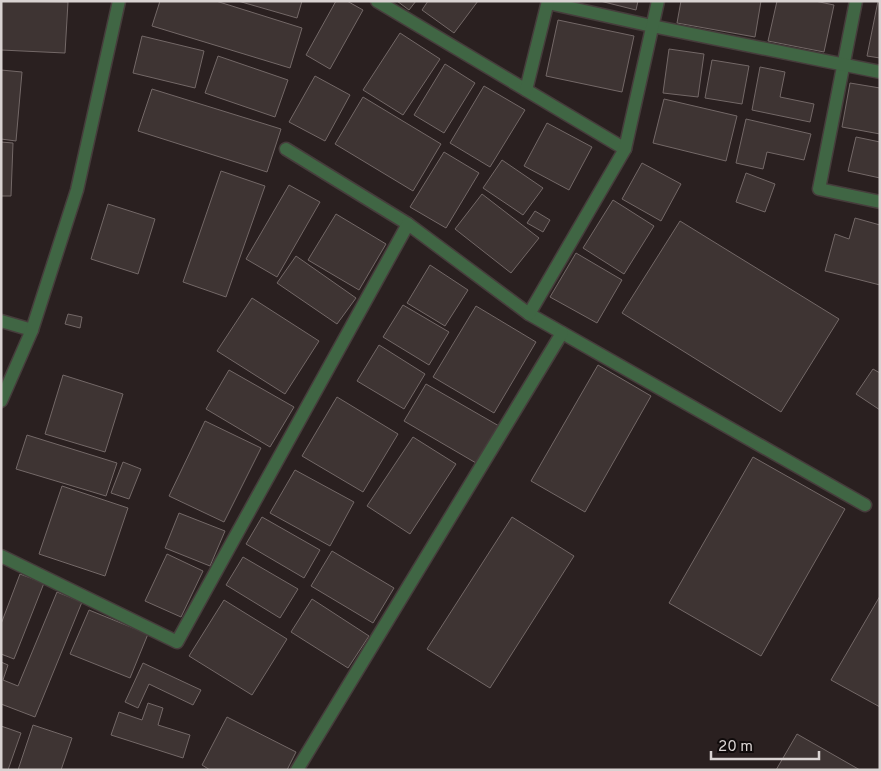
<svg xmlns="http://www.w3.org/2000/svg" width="881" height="771" font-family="Overpass,sans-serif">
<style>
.building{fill:#3e3433;stroke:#736867}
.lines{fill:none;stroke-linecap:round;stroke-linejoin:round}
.minor-casing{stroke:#463d3c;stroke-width:15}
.minor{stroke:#406644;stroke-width:12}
</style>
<rect width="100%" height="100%" fill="#2a2020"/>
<g class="building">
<path d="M1,1L68,2L65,53L1,50Z"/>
<path d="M160,1H216L302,28L290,68L152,26Z"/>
<path d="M238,1H302L297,18Z"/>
<path d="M336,1H347L363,10L330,69L306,55Z"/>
<path d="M397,1H416L409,10Z"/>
<path d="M428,1H478L454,33L422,10Z"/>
<path d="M600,1H638L636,10Z"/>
<path d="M681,1H761L755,37L677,23Z"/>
<path d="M777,1H815L834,5L824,52L768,41Z"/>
<path d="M878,1H880V58L867,56Z"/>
<path d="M558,20L634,36L622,92L546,76Z"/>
<path d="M400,33L440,59L403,115L363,90Z"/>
<path d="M142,36L204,51L195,88L133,73Z"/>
<path d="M669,49L704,54L698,97L663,93Z"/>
<path d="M218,56L288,80L275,117L205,93Z"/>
<path d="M712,60L749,66L742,104L705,98Z"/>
<path d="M445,64L475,83L444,133L414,115Z"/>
<path d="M760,67L785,72L780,97L814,104L810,122L752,110Z"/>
<path d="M1,70L22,72L16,141L1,139Z"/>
<path d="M315,76L350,95L325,141L289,122Z"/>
<path d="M850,83L880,88V134L842,127Z"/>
<path d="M484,86L525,110L490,167L450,143Z"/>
<path d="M152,89L281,129L267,172L138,131Z"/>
<path d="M363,97L441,144L413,191L335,144Z"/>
<path d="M664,99L737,116L726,161L653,143Z"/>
<path d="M746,119L811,134L804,160L767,152L763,169L736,163Z"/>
<path d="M547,123L592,147L569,190L524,166Z"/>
<path d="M856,137L880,142V178L848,171Z"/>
<path d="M1,142L13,143L11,196H1Z"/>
<path d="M444,152L479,173L446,228L410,207Z"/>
<path d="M502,160L543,188L523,215L483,188Z"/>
<path d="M642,163L681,184L661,221L622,199Z"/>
<path d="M221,171L265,186L226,297L183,282Z"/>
<path d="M746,173L775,184L765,212L736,202Z"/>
<path d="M289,185L320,202L277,277L246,259Z"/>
<path d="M482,194L539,238L511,273L455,229Z"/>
<path d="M613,200L654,226L624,274L583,248Z"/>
<path d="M108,204L155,219L138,274L91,259Z"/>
<path d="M535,211L550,220L543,232L527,223Z"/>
<path d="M336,214L386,244L359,290L308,260Z"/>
<path d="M855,218L880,225V285L825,271L835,234L849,239Z"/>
<path d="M680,221L839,319L781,412L622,313Z"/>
<path d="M576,253L622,280L597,323L550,297Z"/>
<path d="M296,256L356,298L337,324L277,283Z"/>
<path d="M430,265L468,290L445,326L407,303Z"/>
<path d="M252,298L319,341L285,394L217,351Z"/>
<path d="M403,305L449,332L429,365L383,337Z"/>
<path d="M476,306L536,342L494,413L433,377Z"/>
<path d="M68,314L82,317L80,328L65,324Z"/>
<path d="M379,345L425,374L404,409L357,381Z"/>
<path d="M598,365L651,396L585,512L531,481Z"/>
<path d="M873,369L880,373V410L856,394Z"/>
<path d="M229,370L294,407L270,447L206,409Z"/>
<path d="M63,375L123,394L105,452L45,434Z"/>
<path d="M426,384L499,426L476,463L404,421Z"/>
<path d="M337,397L398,434L363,492L302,456Z"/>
<path d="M205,421L261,448L224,522L169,496Z"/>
<path d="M27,435L117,463L106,496L16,469Z"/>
<path d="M413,437L456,464L410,534L367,506Z"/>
<path d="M753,457L845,509L761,656L669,603Z"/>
<path d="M123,462L141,469L129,499L111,493Z"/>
<path d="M295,470L354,502L330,546L270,513Z"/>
<path d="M62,486L128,508L105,576L39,554Z"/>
<path d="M179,513L225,531L210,566L165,548Z"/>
<path d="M262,517L320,550L304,578L246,544Z"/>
<path d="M512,517L574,556L490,688L427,649Z"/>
<path d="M332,551L394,588L373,623L311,586Z"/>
<path d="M167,554L203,571L181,617L145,601Z"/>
<path d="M243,557L298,589L280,618L226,585Z"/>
<path d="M20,574L44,583L14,659L1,654V624Z"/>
<path d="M57,592L82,602L35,717L1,704V662L8,665L3,680L18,686Z"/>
<path d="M880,596V707L831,680Z"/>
<path d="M312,599L369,636L348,668L291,632Z"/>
<path d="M224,600L287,639L252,695L189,656Z"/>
<path d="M89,610L148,634L130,678L70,654Z"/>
<path d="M143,663L201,690L193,705L149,684L138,708L125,702Z"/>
<path d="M148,703L163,708L158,725L190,735L183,758L111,735L119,712L142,720Z"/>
<path d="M227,717L296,752L287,770H210L202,765Z"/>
<path d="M33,725L72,738L61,770H18Z"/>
<path d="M1,726L21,733L8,770L1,769Z"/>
<path d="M797,734L860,770H776Z"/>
</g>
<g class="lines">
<defs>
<g id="minor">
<path d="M377,1L625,149"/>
<path d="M856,1L819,189L880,202"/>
<path d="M548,3L652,26L880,72"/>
<path d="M526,90L548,1"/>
<path d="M286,149L408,224"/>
<path d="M529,314L865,505"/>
<path d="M1,321L32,330"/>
<path d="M1,401L32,330L77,190L119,1"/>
<path d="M1,556L177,642L408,224L529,314L625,149L658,1"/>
<path d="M297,770L562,333"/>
</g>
</defs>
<use href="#minor" class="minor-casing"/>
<use href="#minor" class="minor"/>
</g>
<rect width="881" height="771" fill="none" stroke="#d9d3d2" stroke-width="5"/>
<path d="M711 751v8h108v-8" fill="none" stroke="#d9d3d2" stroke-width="2.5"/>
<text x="718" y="751" font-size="15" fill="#d9d3d2" stroke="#100b0b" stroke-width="4" paint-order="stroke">20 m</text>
</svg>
